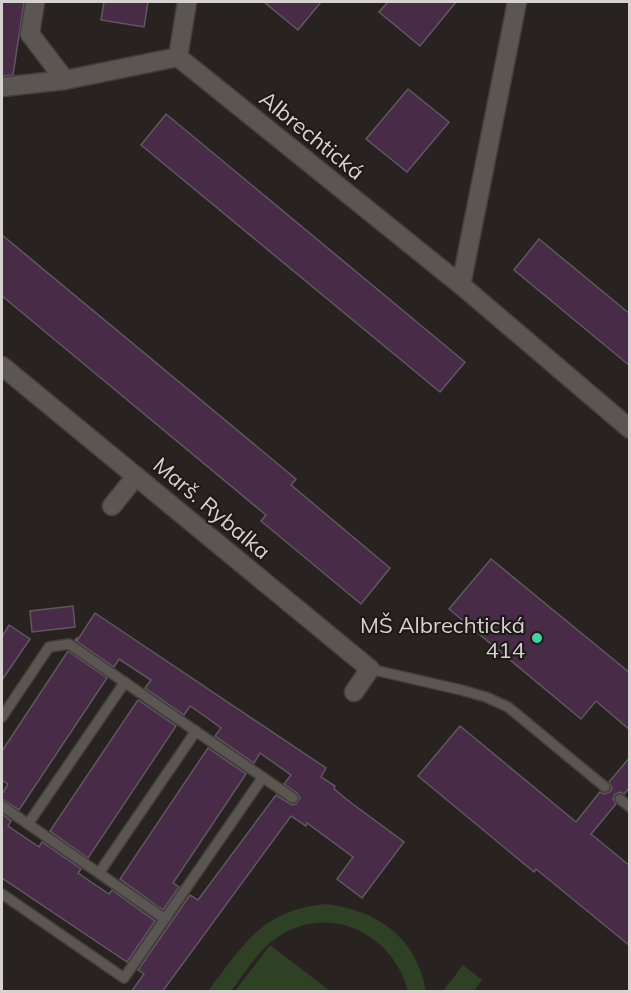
<svg xmlns="http://www.w3.org/2000/svg" width="631" height="993" font-family="Mulish,sans-serif">
<style>
.green{fill:#2e4124}
.building{fill:#482b47;stroke:#5e595e;stroke-width:1.5}
.lines{fill:none;stroke-linecap:round;stroke-linejoin:round}
.lane-casing{stroke:#44403e;stroke-width:12}
.street-casing{stroke:#44403e;stroke-width:21}
.lane{stroke:#5c5653;stroke-width:9}
.street{stroke:#5c5653;stroke-width:18}
.poi-dot{fill:#41d4a1;stroke:#1f1a18;stroke-width:2}
.labels{text-anchor:middle;dominant-baseline:central;stroke-width:4.5;stroke-linejoin:round;paint-order:stroke}
.street-label{font-size:22px;fill:#d5d2d0;stroke:#1f1a18}
.poi-label{font-size:22px;fill:#d5d2d0;stroke:#1f1a18;text-anchor:end}
</style>
<rect width="100%" height="100%" fill="#282321"/>
<g class="green">
<path d="M325,904C378,910 416,937 426,991H408C393,933 327,901 275,939C257,952 244,974 231,991H208C244,944 261,911 325,904Z"/>
<path d="M270,945L330,991H235Z"/>
<path d="M463,965L482,980L474,991H443Z"/>
</g>
<g class="building">
<path d="M2,2H24L13,75L2,76Z"/>
<path d="M104,2H148L144,27L101,20Z"/>
<path d="M264,2H321L298,30Z"/>
<path d="M388,2H456L420,46L379,12Z"/>
<path d="M408,89L449,122L407,172L366,139Z"/>
<path d="M166,114L465,362L440,392L141,145Z"/>
<path d="M2,235L296,479L291,485L390,568L361,604L261,521L266,515L2,296Z"/>
<path d="M539,239L630,314V366L514,270Z"/>
<path d="M491,559L630,673V730L596,701L581,719L449,609Z"/>
<path d="M73,606L75,627L32,632L30,611Z"/>
<path d="M95,613L326,768L321,777L335,786L334,789L350,802L404,842L362,898L337,879L353,857L307,823L306,826L291,816L162,992H131L144,974L138,970L190,895L198,900L276,795L292,805L296,804L300,798L297,793L284,784L291,775L260,753L254,763L215,736L221,728L206,717L190,706L184,715L145,688L151,680L119,659L114,667L75,640L77,638V641Z"/>
<path d="M9,625L30,639L2,680V637Z"/>
<path d="M68,651L107,678L19,810L2,799V794L8,784L2,780V751Z"/>
<path d="M138,700L176,726L88,858L50,831Z"/>
<path d="M460,726L576,822L600,792L604,794L610,792L612,788L609,782L630,757V787L624,794L620,792L615,794L613,799L616,804L591,834L630,866V946L536,869L534,872L418,776Z"/>
<path d="M208,748L246,774L173,883L179,887L163,910L120,879Z"/>
<path d="M2,814L11,821L8,826L39,847L42,842L81,869L78,873L94,884L109,894L112,890L155,921L127,962L2,878Z"/>
</g>
<g class="lines">
<defs>
<g id="lane">
<path d="M370,669L461,690L486,697L508,707L605,787"/>
<path d="M2,717L49,647L69,644L293,798"/>
<path d="M620,799L630,807"/>
<path d="M2,806L165,919"/>
<path d="M28,824L125,682"/>
<path d="M99,873L196,731"/>
<path d="M2,894L124,978L263,777"/>
</g>
<g id="street">
<path d="M35,2L30,34L65,80"/>
<path d="M187,2L178,57L461,285L630,429"/>
<path d="M2,87L65,80L178,57"/>
<path d="M461,285L517,2"/>
<path d="M2,366L370,669L354,692"/>
<path d="M112,506L136,476"/>
</g>
</defs>
<use href="#lane" class="lane-casing"/>
<use href="#street" class="street-casing"/>
<use href="#lane" class="lane"/>
<use href="#street" class="street"/>
</g>
<circle class="poi-dot" cx="537" cy="638" r="6"/>
<g class="labels">
<g class="street-label">
<text transform="translate(312 135) rotate(39)">Albrechtická</text>
<text transform="translate(212 508) rotate(40)">Marš. Rybalka</text>
</g>
<g class="poi-label">
<text x="525" y="625">MŠ Albrechtická<tspan x="525" dy="25">414</tspan></text>
</g>
</g>
<rect width="631" height="993" fill="none" stroke="#d5d2d0" stroke-width="6"/>
</svg>
